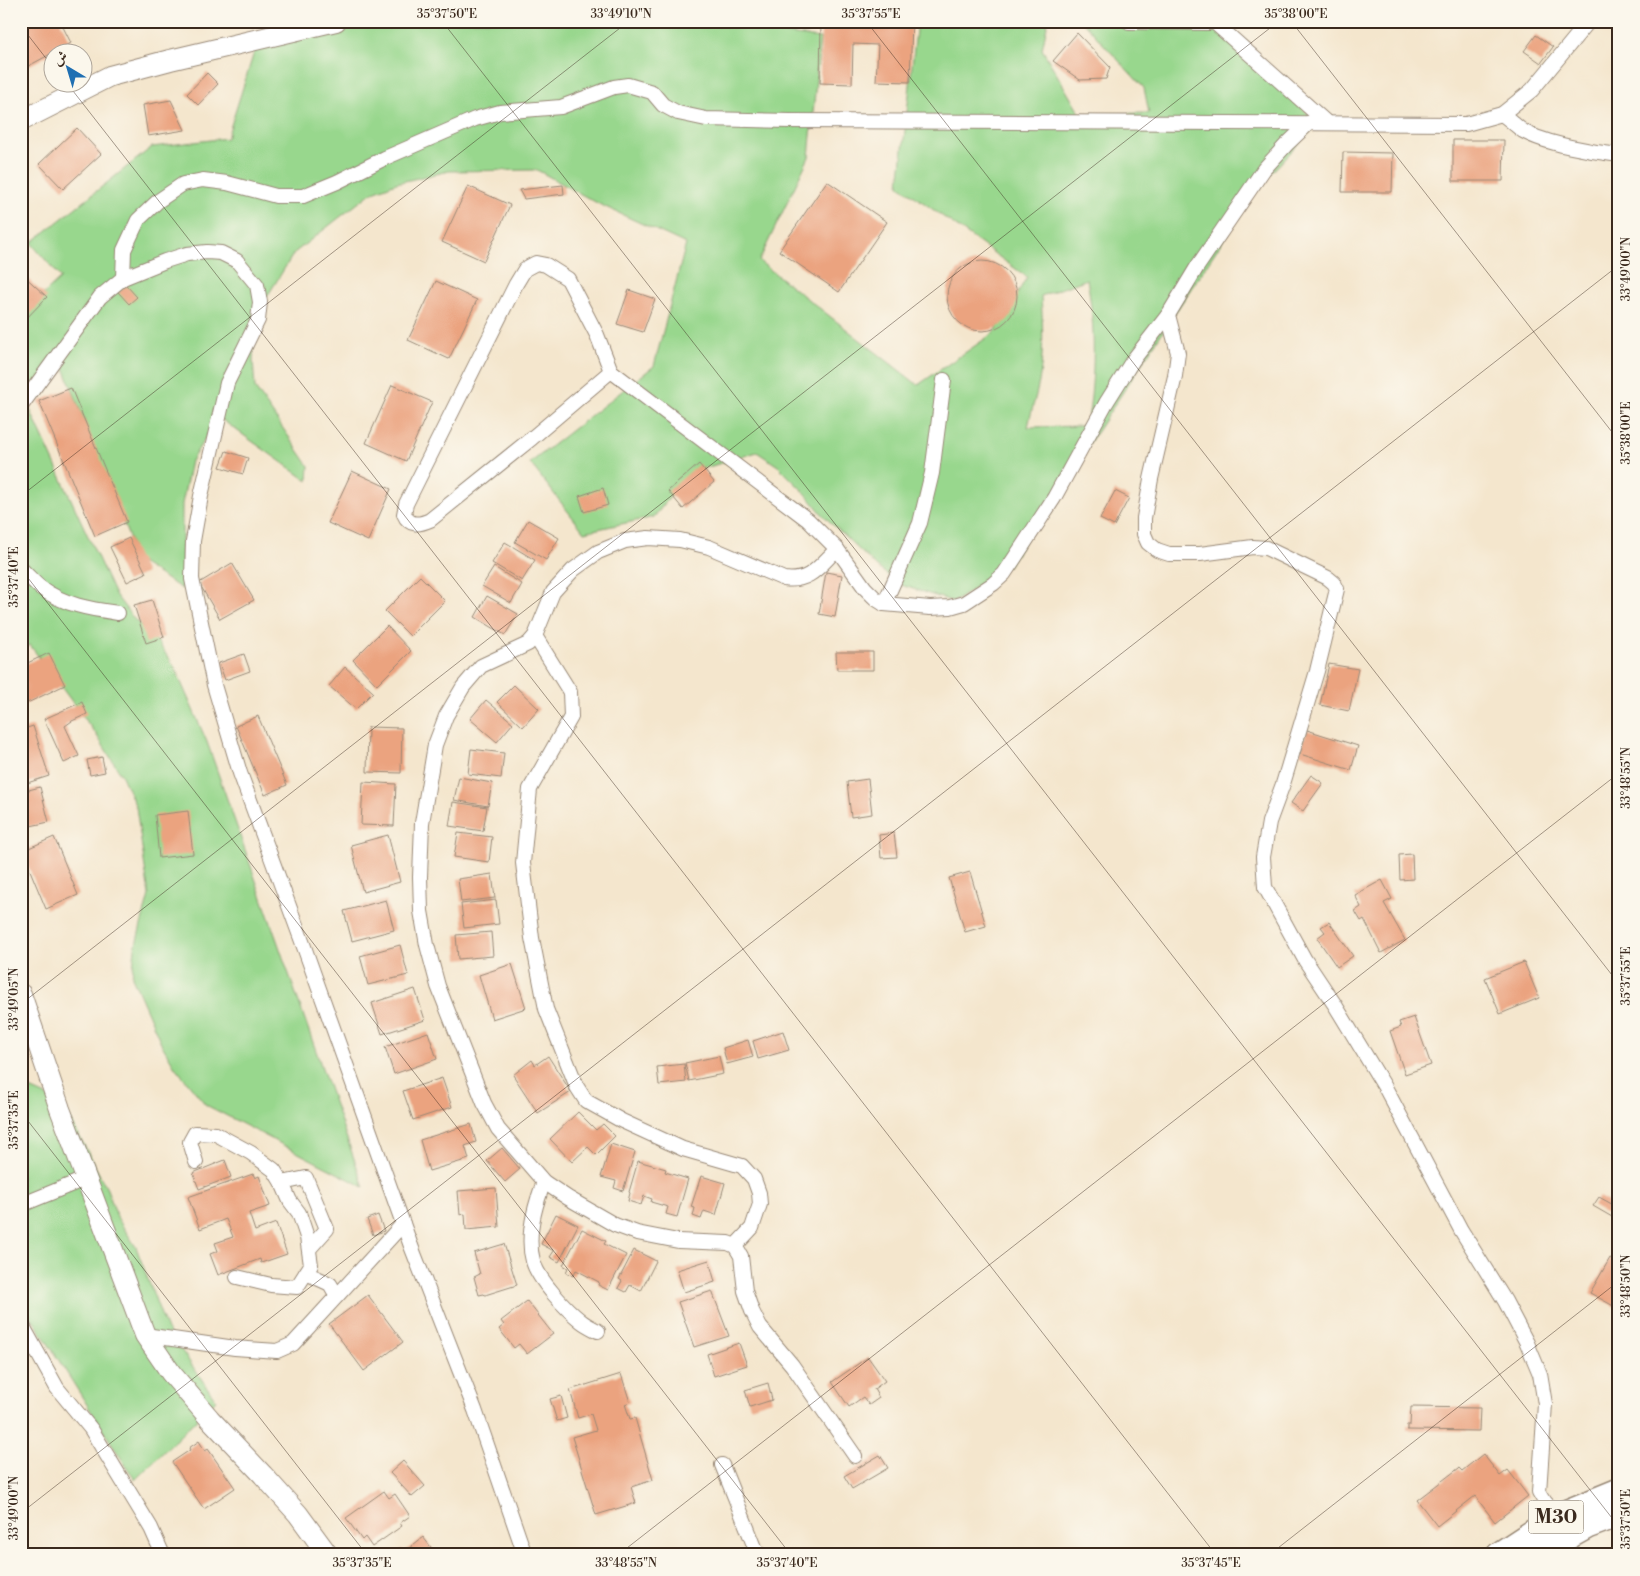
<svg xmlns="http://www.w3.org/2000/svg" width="1640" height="1576" font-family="'Libre Bodoni',Amiri,serif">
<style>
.green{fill:#98d78d;stroke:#6a8056;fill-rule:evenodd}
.building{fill:#eba37f}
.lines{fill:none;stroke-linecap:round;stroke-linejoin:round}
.street-casing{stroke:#988876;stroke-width:16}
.secondary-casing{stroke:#988876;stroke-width:22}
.highway-casing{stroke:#988876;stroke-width:28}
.street{stroke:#fff;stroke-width:14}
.secondary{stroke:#fff;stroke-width:20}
.highway{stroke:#fff;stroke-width:25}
.ticks{fill:none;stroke:#3b2a1e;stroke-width:1;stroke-opacity:0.45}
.labels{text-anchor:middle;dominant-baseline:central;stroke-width:4.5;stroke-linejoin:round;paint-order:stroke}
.shield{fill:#fbf7ec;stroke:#75685c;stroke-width:1}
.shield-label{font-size:19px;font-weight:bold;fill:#3b2a1e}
.neatline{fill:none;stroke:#3b2a1e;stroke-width:2}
.ticks-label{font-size:12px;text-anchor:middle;fill:#3b2a1e}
</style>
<rect width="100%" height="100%" fill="#fbf7ec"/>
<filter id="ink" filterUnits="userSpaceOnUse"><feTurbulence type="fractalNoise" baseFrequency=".02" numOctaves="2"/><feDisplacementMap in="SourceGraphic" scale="10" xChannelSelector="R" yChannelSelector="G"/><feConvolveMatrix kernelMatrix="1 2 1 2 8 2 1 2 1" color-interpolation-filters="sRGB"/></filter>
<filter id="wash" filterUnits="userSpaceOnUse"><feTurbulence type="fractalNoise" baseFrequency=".0096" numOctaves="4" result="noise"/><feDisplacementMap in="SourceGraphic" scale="20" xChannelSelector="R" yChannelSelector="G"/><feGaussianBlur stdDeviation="1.12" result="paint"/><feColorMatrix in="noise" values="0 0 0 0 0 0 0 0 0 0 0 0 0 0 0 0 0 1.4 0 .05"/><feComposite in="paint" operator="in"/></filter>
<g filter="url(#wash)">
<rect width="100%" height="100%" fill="#f4e6cd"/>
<g class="green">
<path d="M338,21H684L820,38L809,157L759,261L918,385L995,332L1027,277L899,185L917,21H1048L1042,49L1080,114L1149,113L1144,88L1083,22L1209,21L1318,123L1258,187L1009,565L954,602L901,585L877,567L823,515L807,495L778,466L757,452L689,473L654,517L584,532L530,463L654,366L686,244L599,204L537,170L449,171L396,183L371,193L294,253L255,316L253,360L255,388L309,466L308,481L218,417L191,461L182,504V589L138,561L63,365L26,401L114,593L134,619L157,641L174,666L207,742L364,1187L206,1105L175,1067L162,1045L132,977L135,948L149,895L136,807L122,776L96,734L30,645L21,648V315L61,278L31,243L152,147L227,138L256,46ZM1087,279C1096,329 1095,376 1087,426L1028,427C1031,412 1036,397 1039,382C1044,353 1043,325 1041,296Z"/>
<path d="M21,1085L62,1103L107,1189L118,1219L136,1247L166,1328L216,1400L135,1480L21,1301Z"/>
</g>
<g id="blocks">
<g class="building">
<path d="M27,21H60L71,43L21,70V24Z"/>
<path d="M821,21H912L910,82L876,81L878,45L853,44L852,84L820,83Z"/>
<path d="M1077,33L1110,67L1106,79L1080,80L1053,61Z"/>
<path d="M1536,35L1553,47L1541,63L1524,51Z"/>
<path d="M207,73L218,84L198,105L187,94Z"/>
<path d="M171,100L185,130L148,136L143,105Z"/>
<path d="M77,128L101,154L63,189L39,164Z"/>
<path d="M1453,140H1504L1503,181H1453Z"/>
<path d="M1343,152L1393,153L1392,192H1342Z"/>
<path d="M827,181L887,222L839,292L779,251Z"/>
<path d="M563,185L564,194L524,199L519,190Z"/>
<path d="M468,186L510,205L484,261L442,242Z"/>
<circle cx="982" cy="296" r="35"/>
<path d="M21,273L47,297L21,324Z"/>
<path d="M436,281L477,300L449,359L408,340Z"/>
<path d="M126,285L137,297L129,304L118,292Z"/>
<path d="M629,290L655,299L643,332L617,324Z"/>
<path d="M392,385L432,402L406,461L366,443Z"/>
<path d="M71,388L127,522L95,536L39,401Z"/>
<path d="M226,451L248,458L243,474L220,467Z"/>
<path d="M699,464L714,482L683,509L668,491Z"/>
<path d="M352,471L391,489L368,541L328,523Z"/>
<path d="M603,488L608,505L584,512L579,496Z"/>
<path d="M1115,491L1129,498L1114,526L1100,519Z"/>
<path d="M528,520L559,538L546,560L515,542Z"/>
<path d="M129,538L146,573L127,582L110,547Z"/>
<path d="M505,542L535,560L522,581L492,563Z"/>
<path d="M232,563L254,600L220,619L199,583Z"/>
<path d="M494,567L522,584L511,603L482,586Z"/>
<path d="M826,572L842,575L835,617L819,614Z"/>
<path d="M420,576L445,601L410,636L385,611Z"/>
<path d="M487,596L518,614L505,635L475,617Z"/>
<path d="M152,600L164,637L146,643L134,605Z"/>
<path d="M387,626L411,651L377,685L353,660Z"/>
<path d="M836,652H873V670H837Z"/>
<path d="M49,653L65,685L21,706V666Z"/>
<path d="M244,654L250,671L225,680L219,663Z"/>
<path d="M1329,664L1358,669L1349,711L1320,705Z"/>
<path d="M345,667L373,692L356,709L329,686Z"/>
<path d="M514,685L539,709L523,727L497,702Z"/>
<path d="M486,700L513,723L497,742L470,719Z"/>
<path d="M82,702L87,714L72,721L65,726L79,756L64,763L44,719Z"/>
<path d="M258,716L287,785L265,795L236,726Z"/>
<path d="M33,726L49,776L21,785V730Z"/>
<path d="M368,727L402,728L401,773L367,772Z"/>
<path d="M1307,730L1358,746L1351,770L1300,754Z"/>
<path d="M471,749L504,753L501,778L468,774Z"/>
<path d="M102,757L105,772L90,775L87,760Z"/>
<path d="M1311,775L1323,783L1303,811L1291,803Z"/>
<path d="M459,777L492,783L488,806L454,800Z"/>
<path d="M868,779L872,814L851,817L847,782Z"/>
<path d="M363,782L396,784L394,826L361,825Z"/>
<path d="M40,787L49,822L21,828V792Z"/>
<path d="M453,802L487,807L483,831L449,826Z"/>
<path d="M188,811L193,854L159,858L155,815Z"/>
<path d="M458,833L492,837L489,862L454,857Z"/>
<path d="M894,833L897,857L881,858L879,835Z"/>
<path d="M388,835L400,882L363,892L351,845Z"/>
<path d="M54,837L78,895L46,909L22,851Z"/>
<path d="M1412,854L1413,879L1400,880L1399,855Z"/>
<path d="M970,872L986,926L965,932L949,878Z"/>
<path d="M492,874L495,898L461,902L458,879Z"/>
<path d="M1382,880L1392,899L1384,903L1405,940L1381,953L1364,919L1361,921L1355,911L1361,907L1355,895Z"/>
<path d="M386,900L394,930L352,941L344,911Z"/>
<path d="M496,900L499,924L464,928L461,904Z"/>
<path d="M1329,922L1353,956L1337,967L1317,938L1325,932L1321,927Z"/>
<path d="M491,932L493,956L458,959L456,935Z"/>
<path d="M400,945L408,975L368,985L360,956Z"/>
<path d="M1524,962L1539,998L1500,1014L1485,978Z"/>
<path d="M512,964L526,1008L492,1019L479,975Z"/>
<path d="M415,989L425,1020L382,1034L372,1003Z"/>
<path d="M1414,1017L1431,1065L1405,1074L1390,1031L1401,1027L1399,1022Z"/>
<path d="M783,1031L789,1050L758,1059L753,1041Z"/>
<path d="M428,1032L437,1059L394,1074L385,1047Z"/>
<path d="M748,1040L753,1057L727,1064L723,1048Z"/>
<path d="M548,1056L571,1092L538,1113L513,1075L532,1060L535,1065Z"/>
<path d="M719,1056L723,1074L689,1081L685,1063Z"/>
<path d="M684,1064L686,1082L659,1085L657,1067Z"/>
<path d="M442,1078L452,1107L413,1120L403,1091Z"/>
<path d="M578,1112L596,1130L603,1124L615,1136L596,1155L588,1147L572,1162L550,1139Z"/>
<path d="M471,1124L476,1142L465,1146L469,1159L429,1171L420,1140Z"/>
<path d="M611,1144L635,1152L623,1191L614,1188L616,1181L601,1177Z"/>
<path d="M502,1148L520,1169L505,1182L487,1161Z"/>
<path d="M225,1160L231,1177L199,1189L193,1173Z"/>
<path d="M638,1161L666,1169L665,1172L688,1179L677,1217L666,1214L668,1207L651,1202L652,1199L644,1196L641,1205L628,1201L630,1193L629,1192Z"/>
<path d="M253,1174L255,1178L259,1176L270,1206L249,1213L255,1231L276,1223L287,1254L261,1263L260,1259L218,1275L210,1254L218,1251L215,1243L233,1237L226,1219L200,1229L188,1197Z"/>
<path d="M701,1176L725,1183L716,1215L704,1211L701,1219L693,1216L695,1208L691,1207Z"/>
<path d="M496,1188L499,1227L466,1230L465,1214L460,1215L458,1191Z"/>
<path d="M1599,1197L1619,1208V1221L1593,1206Z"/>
<path d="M556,1214L578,1225L559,1262L550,1257L554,1251L541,1244Z"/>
<path d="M378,1215L384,1231L373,1235L367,1219Z"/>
<path d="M582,1229L606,1241L604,1244L626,1255L608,1290L598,1285L599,1282L576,1270L573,1276L566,1272L568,1268L563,1265Z"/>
<path d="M504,1244L517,1285L485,1295L484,1294L479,1295L474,1277L480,1274L474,1253Z"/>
<path d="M634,1250L656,1261L641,1291L630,1285L626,1292L618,1288L622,1281L619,1279Z"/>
<path d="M1610,1258L1619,1262V1309L1590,1293Z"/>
<path d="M709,1260L715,1282L684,1292L677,1270Z"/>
<path d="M712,1291L729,1336L694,1347L678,1302Z"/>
<path d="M368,1295L403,1342L364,1371L329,1324Z"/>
<path d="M527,1301L553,1334L527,1354L519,1344L514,1348L499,1329L504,1325L501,1321Z"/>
<path d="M739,1343L747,1365L714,1376L707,1354Z"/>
<path d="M868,1357L885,1381L874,1389L879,1398L869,1405L863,1397L849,1407L832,1382Z"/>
<path d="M621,1374L630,1402L625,1404L630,1419L635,1418L653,1480L631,1487L636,1503L596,1515L572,1437L596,1430L591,1414L578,1418L570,1390Z"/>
<path d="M768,1383L772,1400L750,1407L745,1390Z"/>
<path d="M561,1396L567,1418L557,1421L550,1399Z"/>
<path d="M1411,1407L1480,1408L1479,1431L1407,1430V1425H1410Z"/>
<path d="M199,1441L205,1451L208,1449L235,1488L204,1509L172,1462L190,1450L189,1448Z"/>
<path d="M1483,1454L1500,1476L1508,1470L1528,1496L1495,1522L1475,1496L1437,1526L1417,1500L1459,1468L1462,1471Z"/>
<path d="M880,1455L888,1468L852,1489L844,1476Z"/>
<path d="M403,1461L425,1486L412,1497L390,1473Z"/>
<path d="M384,1491L389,1498L395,1494L410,1516L400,1523L402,1526L372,1547L365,1537L362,1540L346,1518Z"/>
<path d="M423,1537L437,1555H394L402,1549L404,1552Z"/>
</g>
</g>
</g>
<g filter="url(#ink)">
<use href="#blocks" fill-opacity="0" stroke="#988876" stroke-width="1"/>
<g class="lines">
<defs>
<g id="street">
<path d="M1129,22L1215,23L1327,123"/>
<path d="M1502,114C1509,119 1516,126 1523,131C1546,144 1593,152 1619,155"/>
<path d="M1309,123L1286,145L1264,169L1197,267L1168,315L1178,353L1175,376L1151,479L1144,518V534L1148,543L1157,550L1169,554H1200L1253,547L1266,548L1328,578L1334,583L1337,589L1317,671L1283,784L1269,822L1263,857L1265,887L1305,960L1335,1005L1386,1089L1461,1230L1505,1301L1527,1343L1540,1374L1545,1404L1539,1492L1545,1502L1558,1516"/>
<path d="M536,263L546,265L568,279L597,335L611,371L532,438L430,520C419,525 409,526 404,514L406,504L516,284L525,269Z"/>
<path d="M123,278L124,250L138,220L158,201L183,184L203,180L227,183L276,196H303L337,182L385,158L475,119L500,112L561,107L614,87L628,85L652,92L663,105L678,113L706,119L790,121L1466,124L1502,114L1532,90L1589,21"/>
<path d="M611,371L808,520L837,549L865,588L876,599L884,604L930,608L950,607L964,603L993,584L1004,574L1014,559L1054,498L1106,403L1133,360L1168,315"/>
<path d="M21,406L100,297L123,278L165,261L187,254L207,252L221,253L237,261L257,285L260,302L258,320L227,383L201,496L193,541L192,579L214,685L240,773L303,944L411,1246L475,1410L525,1555"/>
<path d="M837,549C820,565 810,583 784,579L709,547L680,540L648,538L625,541L598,552L573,570L553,592L535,636L528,644L481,666L463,687L446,716L435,745L422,823L420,877L421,911L427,945L438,986L484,1103L498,1129L544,1182L568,1198L615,1225L637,1233L678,1241L728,1243L735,1246L741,1256L745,1291L752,1311L760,1327L792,1365L855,1456"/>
<path d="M21,569C28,575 34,583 41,588C64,605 90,609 118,613"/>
<path d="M884,604L920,523L932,473L944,380"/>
<path d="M535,636L570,692L571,717L530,789L523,863L532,938L546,1009L577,1087L586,1101L622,1121L683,1149L742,1166L754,1179L759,1193L760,1204L752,1228L735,1246"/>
<path d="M196,1162L190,1142L195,1133L216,1134L251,1153L274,1170L282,1183L290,1201L299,1213L307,1237L311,1265L297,1287L271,1285L237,1277"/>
<path d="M544,1182C535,1205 526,1236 533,1261C538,1280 566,1309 581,1321C586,1325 592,1328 598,1331"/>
<path d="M282,1183L306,1178L327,1229L309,1249"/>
<path d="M21,1205L87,1178"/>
<path d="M306,1273L330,1284L337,1296"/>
<path d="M21,1323L57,1388L91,1429L151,1528L163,1555"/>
<path d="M145,1335L235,1348L277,1351L293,1344L403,1224"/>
<path d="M722,1465L758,1555"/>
</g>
<g id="secondary">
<path d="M21,121L110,76L170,60L336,21"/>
<path d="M21,994L60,1109L145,1335L171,1373L210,1419L263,1475L298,1514L328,1555"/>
</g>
<g id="highway">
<path d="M1499,1555L1558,1516L1619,1491"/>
<path d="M1535,1555L1587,1526L1619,1514"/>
</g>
</defs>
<use href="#street" class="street-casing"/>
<use href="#secondary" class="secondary-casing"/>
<use href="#highway" class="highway-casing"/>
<use href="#street" class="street"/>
<use href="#secondary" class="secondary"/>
<use href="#highway" class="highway"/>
</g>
</g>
<path class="ticks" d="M442,21L1619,1527M866,21L1619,984M1291,21L1619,441M21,26L52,66M66,82L1216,1555M21,496L629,21M21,569L791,1555M21,1004L1279,21M21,1112L367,1555M21,1513L1619,265M618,1555L1619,773M1269,1555L1619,1281"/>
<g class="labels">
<rect class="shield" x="1528.5" y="1500.5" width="55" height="33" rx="4"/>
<g class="shield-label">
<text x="1556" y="1517">M30</text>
</g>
</g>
<rect width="1640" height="1576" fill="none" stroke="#fbf7ec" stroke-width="55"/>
<g transform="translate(68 68) rotate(322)"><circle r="24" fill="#fbf7ec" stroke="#aea59a"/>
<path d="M0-4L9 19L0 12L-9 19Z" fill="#1f6fb2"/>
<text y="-8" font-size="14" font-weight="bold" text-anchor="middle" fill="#3b2a1e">ش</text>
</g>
<rect x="28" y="28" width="1584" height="1520" class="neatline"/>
<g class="ticks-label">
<text x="447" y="18">35°37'50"E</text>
<text x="621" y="18">33°49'10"N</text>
<text x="871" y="18">35°37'55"E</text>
<text x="1296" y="18">35°38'00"E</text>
<text transform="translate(1626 269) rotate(-90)" y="4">33°49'00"N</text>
<text transform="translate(1626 433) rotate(-90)" y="4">35°38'00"E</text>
<text transform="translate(14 577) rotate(-90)" y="4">35°37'40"E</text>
<text transform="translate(1626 778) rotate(-90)" y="4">33°48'55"N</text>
<text transform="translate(1626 976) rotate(-90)" y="4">35°37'55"E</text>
<text transform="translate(14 999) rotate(-90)" y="4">33°49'05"N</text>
<text transform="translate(14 1120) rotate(-90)" y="4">35°37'35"E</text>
<text transform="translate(1626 1286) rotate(-90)" y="4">33°48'50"N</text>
<text transform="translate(14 1508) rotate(-90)" y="4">33°49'00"N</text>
<text transform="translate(1626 1519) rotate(-90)" y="4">35°37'50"E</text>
<text x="362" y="1567">35°37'35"E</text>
<text x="626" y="1567">33°48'55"N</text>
<text x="787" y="1567">35°37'40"E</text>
<text x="1211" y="1567">35°37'45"E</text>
</g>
</svg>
